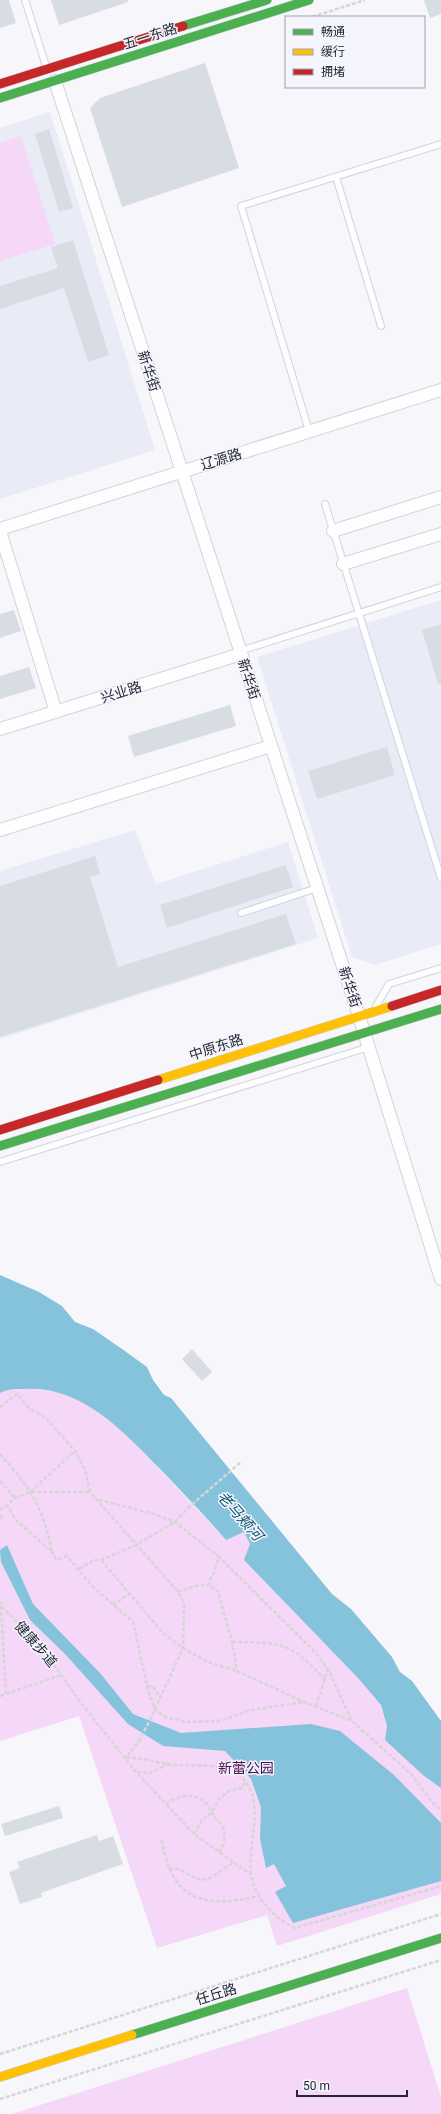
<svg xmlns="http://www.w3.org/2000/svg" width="441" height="2114" font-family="Roboto,'Noto Sans SC',sans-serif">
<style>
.built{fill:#e9ebf7}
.green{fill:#f5d7f7}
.water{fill:#85c3dc}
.building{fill:#d8dde4}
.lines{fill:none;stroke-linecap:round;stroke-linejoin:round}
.lane-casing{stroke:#d2d3dc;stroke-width:8}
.street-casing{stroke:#d2d3dc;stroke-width:14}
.fast-casing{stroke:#d2d3dc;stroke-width:10}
.slow-casing{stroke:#d2d3dc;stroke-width:10}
.jam-casing{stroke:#d2d3dc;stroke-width:10}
.path{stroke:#d6d6d7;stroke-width:2.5;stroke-dasharray:4 2;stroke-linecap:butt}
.lane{stroke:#fefefe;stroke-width:6}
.street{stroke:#fefefe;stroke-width:12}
.fast{stroke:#4caf50;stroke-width:9}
.slow{stroke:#ffc107;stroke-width:9}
.jam{stroke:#c62828;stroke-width:9}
.labels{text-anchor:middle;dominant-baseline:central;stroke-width:3;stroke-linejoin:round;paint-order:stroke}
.street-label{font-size:14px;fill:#252734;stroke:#f4f5fd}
.park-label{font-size:14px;fill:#4e0c51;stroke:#f4f5fd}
.water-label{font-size:15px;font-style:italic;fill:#0d576e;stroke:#f4f5fd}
</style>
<rect width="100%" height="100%" fill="#f6f6fb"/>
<g class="built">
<path d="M50,112L155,450L0,499V128Z"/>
<path d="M441,600V944L375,965L352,957L257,657Z"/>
<path d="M135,830L156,884L288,842L318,938L0,1039V871Z"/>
</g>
<g class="green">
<path d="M21,136L55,244L0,261V143Z"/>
<path d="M30,1388L63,1393L90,1406L127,1435L226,1540L244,1532L250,1544L381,1705L387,1726L424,1776L441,1788V1894L277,1946L267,1915L157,1948L79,1716L0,1741V1393L5,1390Z"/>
<path d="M407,1988L441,2097V2114H12Z"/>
</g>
<g class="water">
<path d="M0,1275L39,1292L62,1306L75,1322L93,1329L122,1349L147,1367L153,1380L164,1395L171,1398L332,1594L351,1609L392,1657L400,1672L412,1681L441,1721V1788L424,1776L385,1740L387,1726L381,1705L359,1679L244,1560L250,1544L244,1532L226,1540C205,1516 184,1494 162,1471C125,1433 81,1384 23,1389C15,1389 7,1389 0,1393Z"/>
<path d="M7,1545L33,1604L100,1673L133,1714L181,1733L311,1724L340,1731L394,1775L441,1823V1881L293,1923L275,1892L286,1886L274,1864L266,1868L260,1839L261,1807L251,1779L225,1751L163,1746L128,1724L65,1654L30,1620L1,1562L0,1550Z"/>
</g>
<g class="building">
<path d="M0,0H9L16,23L0,28Z"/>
<path d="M51,0H128V2L59,25Z"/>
<path d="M424,0H441V14L430,18Z"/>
<path d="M205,63L239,168L122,207L90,108L100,98Z"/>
<path d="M49,129L73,208L59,212L35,134Z"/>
<path d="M73,240L109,355L88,362L64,288L0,309V286L58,268L51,247Z"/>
<path d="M14,610L21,631L0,638V614Z"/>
<path d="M441,624V684H438L422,630Z"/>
<path d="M29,667L36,688L0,699V676Z"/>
<path d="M230,705L236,726L134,757L128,736Z"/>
<path d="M387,747L395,775L317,799L308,771Z"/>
<path d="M95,856L100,874L90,877L118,967L286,914L296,944L0,1037V886Z"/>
<path d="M286,865L293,887L167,928L160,905Z"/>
<path d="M192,1349L212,1372L202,1381L182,1359Z"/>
<path d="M59,1806L63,1818L5,1836L1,1824Z"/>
<path d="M97,1835L99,1841L113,1836L123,1864L41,1893L42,1897L20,1904L9,1872L20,1868L17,1862Z"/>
</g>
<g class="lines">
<defs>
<g id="lane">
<path d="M25,0L47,69"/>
<path d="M336,177L381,326"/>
<path d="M309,431L241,206L441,144"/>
<path d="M325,504L441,878"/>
<path d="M240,651L441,587"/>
<path d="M241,913L317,888"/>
<path d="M376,1006L389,984L441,968"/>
<path d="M0,1162L369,1047"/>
</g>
<g id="street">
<path d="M55,81L359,1016L441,1279"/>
<path d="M0,529L441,390"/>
<path d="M0,531L56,712"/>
<path d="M333,531L441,497"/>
<path d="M343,564L441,534"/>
<path d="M0,729L241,654"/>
<path d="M0,830L271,746"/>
</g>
<g id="fast">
<path d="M183,26L267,0"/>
<path d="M0,98L309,0"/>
<path d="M0,1146L441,1009"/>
<path d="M132,2035L441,1938"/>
</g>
<g id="slow">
<path d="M158,1080L392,1006"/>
<path d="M0,2077L132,2035"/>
</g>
<g id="jam">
<path d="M0,84L183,26"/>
<path d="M392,1006L441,990"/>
<path d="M0,1130L158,1080"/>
</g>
</defs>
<use href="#lane" class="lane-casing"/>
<use href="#street" class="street-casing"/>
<use href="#fast" class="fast-casing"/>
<use href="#slow" class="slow-casing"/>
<use href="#jam" class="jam-casing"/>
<g class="path">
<path d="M312,17L365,0"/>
<path d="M0,1407L17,1394L29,1408L46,1418L75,1451L85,1470L90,1492L178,1592L184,1603L183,1648L152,1716L139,1741L126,1758"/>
<path d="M0,1454C30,1488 43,1506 52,1552"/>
<path d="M0,1481L15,1498"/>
<path d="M31,1492H90"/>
<path d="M99,1500L154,1514L175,1522L218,1556L217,1565L208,1585L218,1591L232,1642L237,1671"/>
<path d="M6,1504L16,1520L52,1552L57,1560L67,1556L92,1586L133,1622L147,1686L155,1710L166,1717L186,1722L220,1721L251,1710L303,1702"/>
<path d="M0,1510L15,1498L30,1492L75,1451"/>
<path d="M0,1515L2,1519L0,1520"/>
<path d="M218,1556L315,1652L328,1669L352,1721"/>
<path d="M101,1560L163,1633L183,1648L208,1662L237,1671L304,1702L352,1721L411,1774L432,1802L441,1810"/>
<path d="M79,1569L94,1560H101L136,1545L175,1522L189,1507L241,1462"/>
<path d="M178,1592L195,1586L208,1585"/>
<path d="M0,1601L1,1606L39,1644L81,1703L136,1772L194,1834L250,1874"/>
<path d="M113,1605L129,1594"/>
<path d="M1,1606L6,1694"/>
<path d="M232,1642C282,1643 290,1641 325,1680"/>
<path d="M147,1686H152L161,1697"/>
<path d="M0,1696L62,1675"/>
<path d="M316,1706L328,1669"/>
<path d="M126,1758C143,1757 157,1763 174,1765C192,1766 218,1763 234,1772C271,1793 246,1843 251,1874C254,1897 275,1919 295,1928L441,1886"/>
<path d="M137,1772L150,1773L168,1764"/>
<path d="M166,1804C177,1796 193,1792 205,1802C213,1810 212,1819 222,1824C226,1835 225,1843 219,1852"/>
<path d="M194,1834L202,1820L211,1813L219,1799L229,1791L242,1788L245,1782"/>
<path d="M162,1840C171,1901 205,1909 259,1896"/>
<path d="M169,1869C184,1866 193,1883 207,1879C214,1877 227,1866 234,1862"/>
<path d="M0,2054L441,1914"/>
<path d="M0,2099L441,1960"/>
</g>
<use href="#lane" class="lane"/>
<use href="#street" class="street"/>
<use href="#fast" class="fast"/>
<use href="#slow" class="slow"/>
<use href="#jam" class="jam"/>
</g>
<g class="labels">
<g class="street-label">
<text transform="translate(150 36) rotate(-18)">五一东路</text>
<text transform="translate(149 371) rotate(72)">新华街</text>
<text transform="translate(221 459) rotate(-17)">辽源路</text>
<text transform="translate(249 679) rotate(72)">新华街</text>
<text transform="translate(121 692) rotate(-17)">兴业路</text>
<text transform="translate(350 987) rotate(72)">新华街</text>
<text transform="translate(216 1047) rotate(-18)">中原东路</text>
<text transform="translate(36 1644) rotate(49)">健康步道</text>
<text transform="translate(216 1994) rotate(-17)">任丘路</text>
</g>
<g class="park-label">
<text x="246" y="1768">新蕾公园</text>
</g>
<g class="water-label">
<text transform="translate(240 1516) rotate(49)">老马颊河</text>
</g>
</g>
<rect x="285" y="16" width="140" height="72" fill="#f4f5fd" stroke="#a1a3ad"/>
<rect x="293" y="29" width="20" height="6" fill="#4caf50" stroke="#a1a3ad"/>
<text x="321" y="36" font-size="12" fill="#252734">畅通</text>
<rect x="293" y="49" width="20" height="6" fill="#ffc107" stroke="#a1a3ad"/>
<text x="321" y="56" font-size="12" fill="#252734">缓行</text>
<rect x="293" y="69" width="20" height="6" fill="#c62828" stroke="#a1a3ad"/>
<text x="321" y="76" font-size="12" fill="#252734">拥堵</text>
<path d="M297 2090v6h110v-6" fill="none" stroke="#252734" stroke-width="2"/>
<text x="303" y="2090" font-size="12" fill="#252734" stroke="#f4f5fd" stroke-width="3" paint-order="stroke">50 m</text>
</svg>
